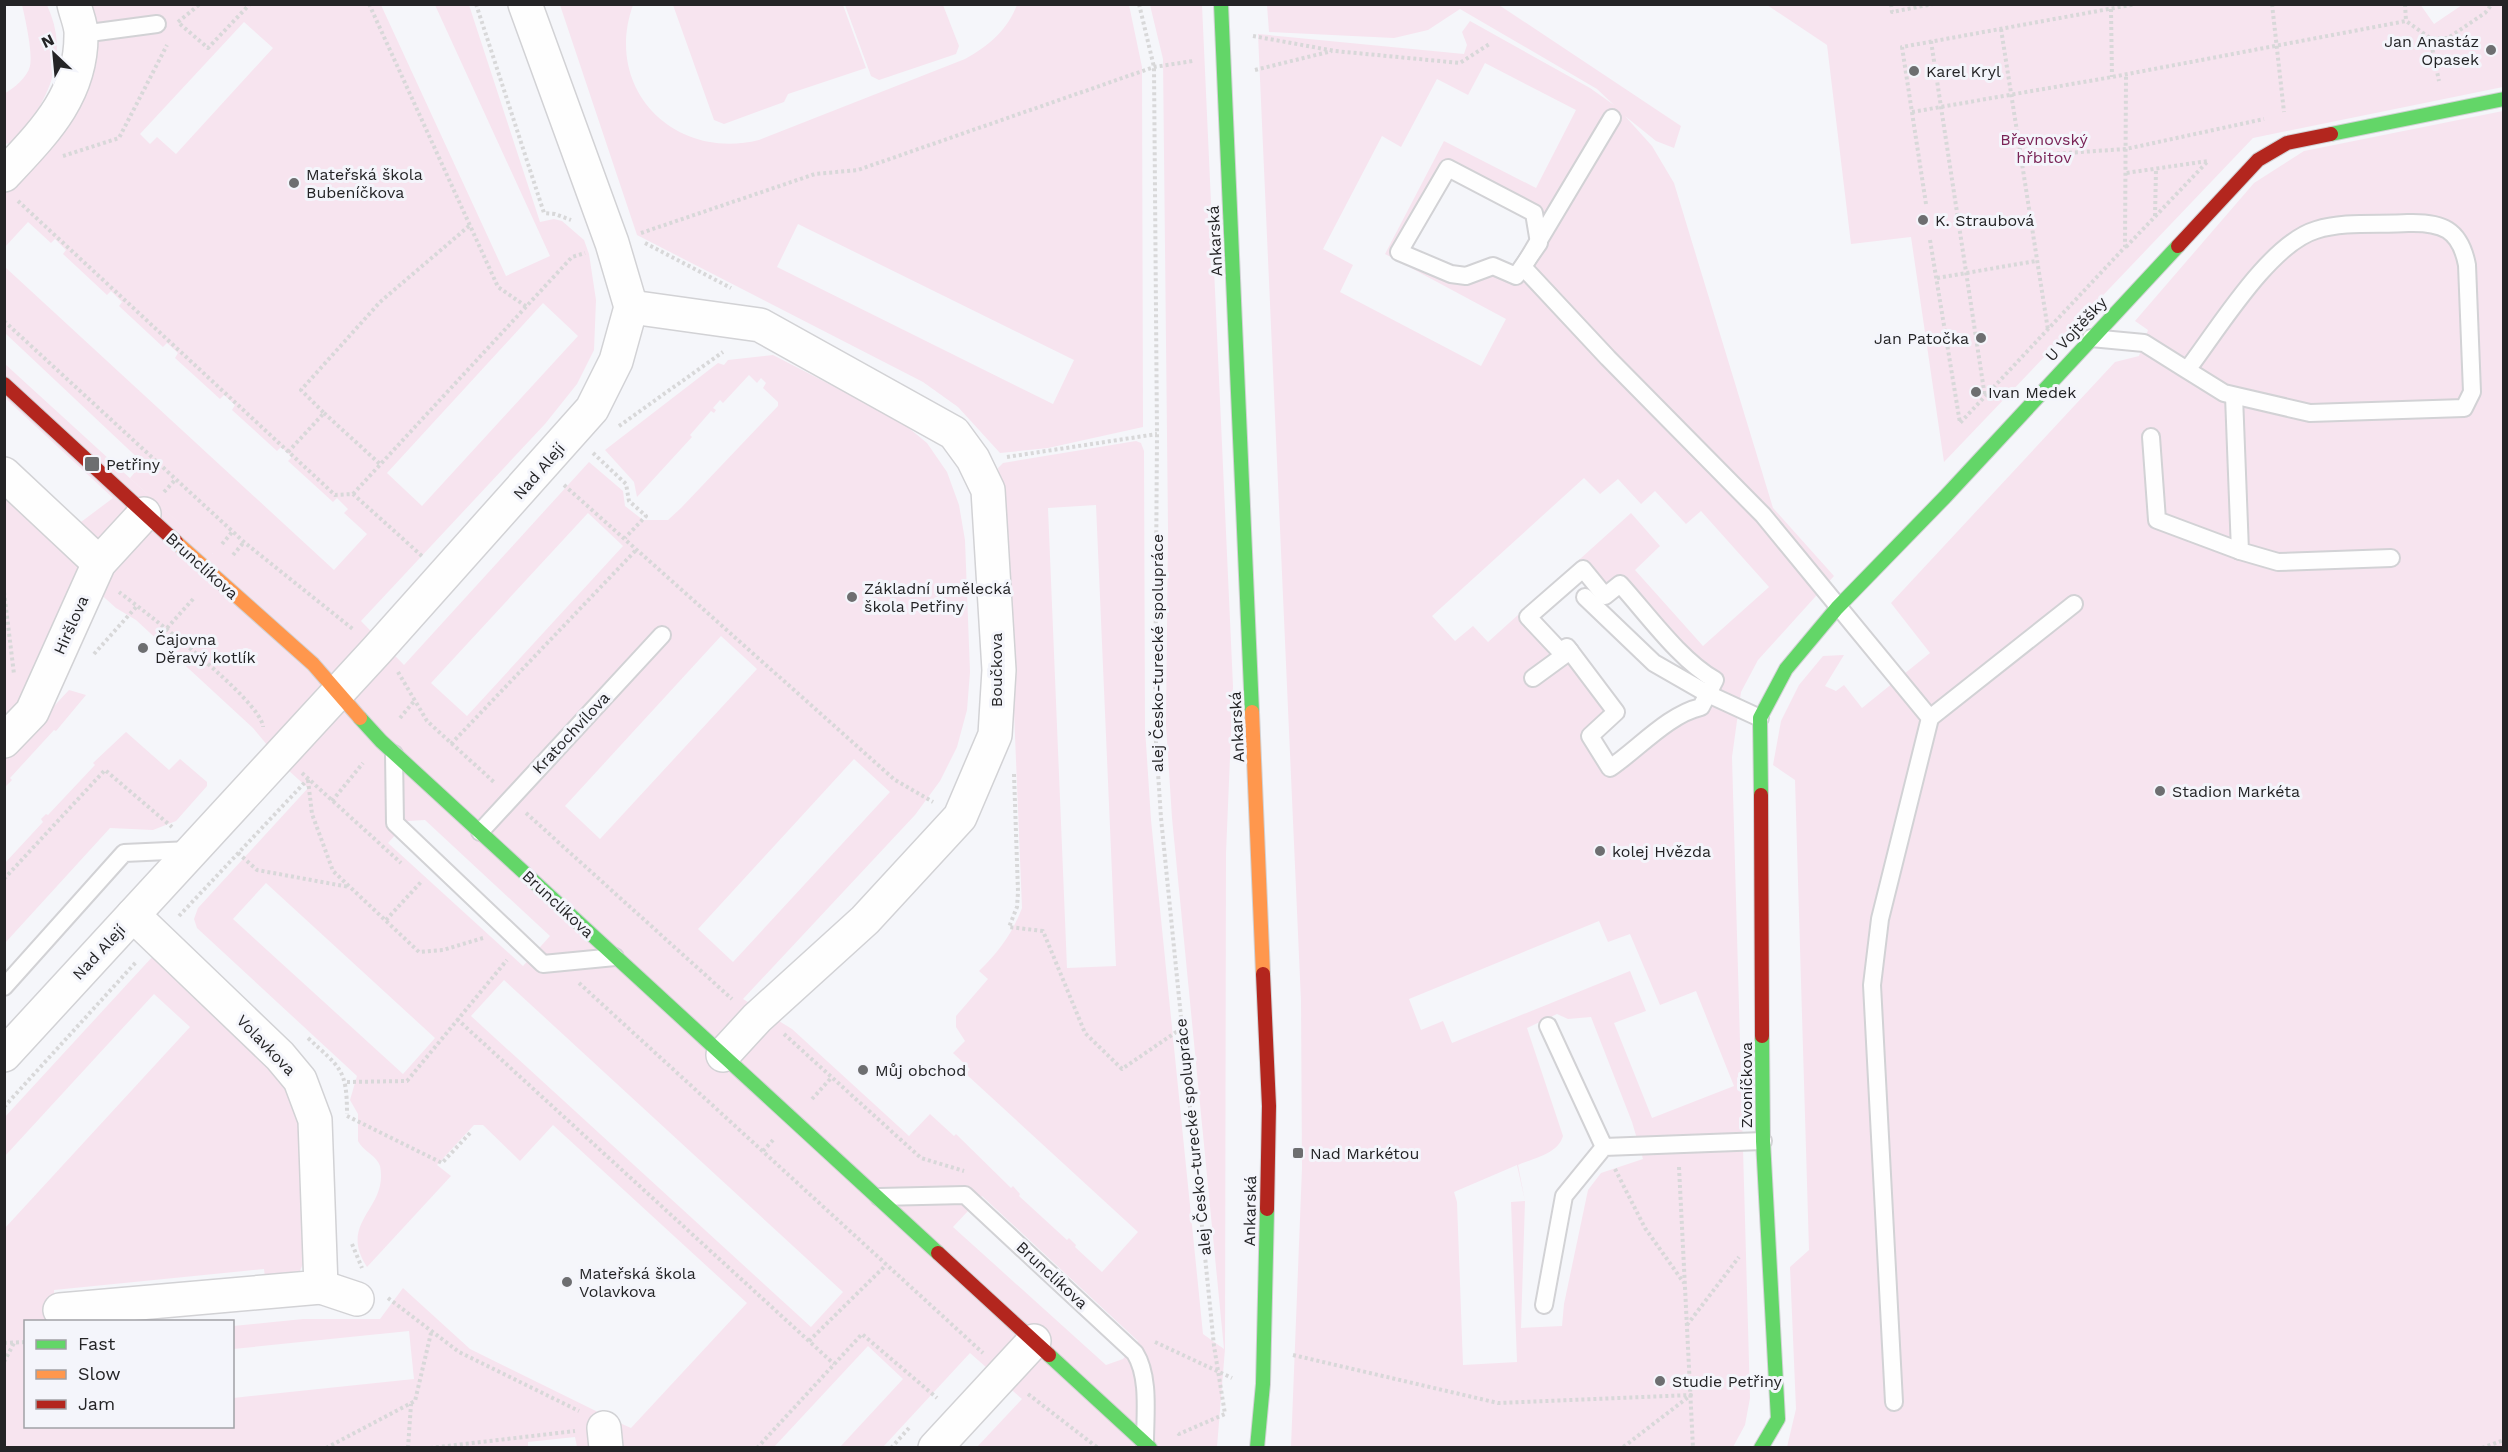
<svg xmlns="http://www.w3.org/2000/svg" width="2508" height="1452" font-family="'Work Sans',sans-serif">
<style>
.green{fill:#f7e4ef;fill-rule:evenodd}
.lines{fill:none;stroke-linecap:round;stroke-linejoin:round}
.lane-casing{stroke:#d2d2d5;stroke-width:20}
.street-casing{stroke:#d2d2d5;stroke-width:36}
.fast-casing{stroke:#d2d2d5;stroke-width:16}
.slow-casing{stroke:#d2d2d5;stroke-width:16}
.jam-casing{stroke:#d2d2d5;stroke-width:16}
.path{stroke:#d8d8d9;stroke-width:4;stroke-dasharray:3 3;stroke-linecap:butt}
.lane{stroke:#fefefe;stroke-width:16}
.street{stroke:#fefefe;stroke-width:33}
.fast{stroke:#63d668;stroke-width:14}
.slow{stroke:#ff974d;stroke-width:14}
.jam{stroke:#b3261e;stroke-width:14}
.poi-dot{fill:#6d6e70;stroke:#f4f5fb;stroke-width:2}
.labels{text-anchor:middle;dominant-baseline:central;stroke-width:6;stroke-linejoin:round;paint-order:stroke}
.poi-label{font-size:16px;fill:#242426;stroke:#f4f5fb;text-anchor:start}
.park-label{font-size:16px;fill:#792356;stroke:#f4f5fb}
.street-label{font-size:16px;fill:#242426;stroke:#f4f5fb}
</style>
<rect width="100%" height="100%" fill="#f5f6fa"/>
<g class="green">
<path d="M2420,4L2434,24L2462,5H2503V87L2253,138L1944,462L1911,237L1851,244L1827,45L1767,5Z"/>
<path d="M22,5H47C71,57 48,99 16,142L5,144L4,94C14,88 27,78 30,66C33,54 25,17 22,5Z"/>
<path d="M85,5H381L506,276L550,256L435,5H469L540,222L554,219L562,221L584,240L589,254L596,300L594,350L577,384L545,424L361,621L404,665L589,462L623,491L625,506L643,520H668L681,508L778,406V402L763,388L766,383L761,378L757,383L749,375L723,403L720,400L713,408L716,410L714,413L711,411L690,435L692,437L637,497L634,482L605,450L718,363L724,365L728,360L773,355L899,420L927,443L947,472L959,505L965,540L970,672L967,710L957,747L940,781L915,815L743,999L792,1029L909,1136L930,1114L954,1136L956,1134L1011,1188L1013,1186L1020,1194L1019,1196L1067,1240L1069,1238L1076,1245L1075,1247L1102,1272L1138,1232L966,1074L970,1069L953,1053L965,1041L956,1027V1016L988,979L979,971C999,952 1012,934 1022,908L1006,514L998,468L1003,463L1136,441L1141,443L1144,451L1145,728L1151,820L1203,1334L1224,1349L1172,818L1166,725L1168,530L1163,59L1150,5H1202L1233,686L1226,853L1225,1349L1217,1447H977L1022,1399L970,1353L883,1447H840L903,1379L868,1346L774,1447H615L613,1420L631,1428L747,1303L553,1125L520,1161L483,1125H474L437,1165L451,1176L367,1267C337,1221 389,1209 380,1166C377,1156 363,1151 358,1141V1114L350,1100L357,1076L197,928L194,919L198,908L308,788L288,770L253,728L136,620L116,608L76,572L71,594L22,705L5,720V465L73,528L113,498L5,398V364L213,554L130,478L143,463L5,333V267L334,570L367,534L344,513L348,509L337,498L333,502L288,461L292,457L281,447L277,451L232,410L235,405L224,395L220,399L175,358L178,353L167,343L163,347L119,306L122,302L111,291L107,295L63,254L66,250L55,239L51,243L28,222L5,247V194C40,157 87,119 92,64C94,45 87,23 85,5ZM244,22L273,48L176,154L157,137L150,144L140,134ZM543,303L578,336L422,506L387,473ZM1096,505L1116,966L1067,968L1048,508ZM588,513L623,546L467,716L431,683ZM721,636L757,669L600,839L565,806ZM854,759L890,792L733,962L698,929ZM425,820L550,936L523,966L388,843L408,821ZM266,883L435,1038L403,1074L233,919ZM504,980L843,1292L811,1327L471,1016ZM982,1196L1138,1341L1123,1359L1106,1365L953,1227Z"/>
<path d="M560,5H633C603,89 674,161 759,140L965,59C989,46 1007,30 1017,5H1129L1142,67L1143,427L1048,448L1000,453L958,407L923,382L637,235ZM798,224L1074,360L1053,404L777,267Z"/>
<path d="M673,5H843L866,68L788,94L784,102L724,124L714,120Z"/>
<path d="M845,5H943L959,46L956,54L879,80L871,76Z"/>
<path d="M1267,5H1499L1681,126L1674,148L1656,141L1625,116L1652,146L1674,183L1773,508L1834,576L1758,660L1741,692L1732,757L1750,1398L1745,1425L1733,1447H1291L1302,1168L1301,1001L1258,34L1464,54L1467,45L1462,32L1470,21L1590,88L1614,105L1597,89L1460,9L1428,30L1394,38L1269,32ZM1485,63L1576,110L1536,188L1444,141L1385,254L1506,319L1481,366L1340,292L1353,265L1323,249L1382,136L1401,147L1437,79L1468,95ZM1448,168L1534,213L1539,243L1508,271L1451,274L1399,252ZM1584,478L1600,494L1618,479L1641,504L1655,491L1686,524L1701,511L1769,587L1703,646L1635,570L1660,546L1631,513L1488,642L1473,626L1455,641L1432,616ZM1583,570L1605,596L1621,584L1715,681L1689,709L1610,768L1590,736L1616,712L1528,617ZM1599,921L1608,942L1630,934L1660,1005L1696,991L1734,1086L1652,1118L1614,1023L1646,1011L1630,971L1452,1043L1443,1021L1421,1030L1409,999ZM1557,1014L1568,1019L1591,1017L1632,1122L1643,1159L1601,1173L1588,1190L1564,1304L1562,1326L1521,1328L1525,1201L1518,1165C1534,1158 1558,1154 1563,1136L1527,1028ZM1517,1165L1525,1201L1511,1202L1517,1362L1463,1365L1457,1202L1454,1192Z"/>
<path d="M2503,111V1447H1787L1796,1409L1790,1267L1809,1250L1795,780L1773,765L1781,721L1799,685L1823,656L1844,655L1825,686L1836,691L1844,685L1862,708L1930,653L1891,603L2115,362L2139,356L2148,330L2135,321L2254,183L2304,151Z"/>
<path d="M69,690L86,695L56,731L54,730L10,778L12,780L5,787L4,760Z"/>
<path d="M126,732L169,770L180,759L207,782V786L176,821L153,830L110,828L5,943V863L43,822L41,819L46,814L48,815L95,765L93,763Z"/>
<path d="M154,955L287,1083L302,1126L307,1255L298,1275L265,1277L264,1269L54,1290L56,1321L26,1322V1426H232L233,1398L414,1379L409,1331L233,1349V1326L303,1319H380L403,1288L470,1349L602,1414L593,1447H577L575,1437L528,1442V1448L5,1447V1228L190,1027L154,994L5,1156L4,1118Z"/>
</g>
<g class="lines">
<defs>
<g id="lane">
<path d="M82,34L157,24"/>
<path d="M1612,118L1523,267L1608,358L1763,515L1930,718L1880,919L1872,985L1894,1402"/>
<path d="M1448,168L1534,213L1539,243L1516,276L1493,266L1466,276L1451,274L1399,252Z"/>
<path d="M2091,338L2144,343L2187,370C2217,331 2269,244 2316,230C2344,221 2379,225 2408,223C2442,222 2460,229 2467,265L2472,392L2464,408L2310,413L2224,393L2187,370"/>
<path d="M2234,396L2240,551L2278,562L2391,558"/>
<path d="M2151,437L2157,520L2240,551"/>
<path d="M1583,569L1605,596L1620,584C1648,615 1680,660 1715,680L1701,707C1669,714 1638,749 1610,768L1590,736L1616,712L1567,647L1560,651L1528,617Z"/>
<path d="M1585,597L1654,663L1708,694L1760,718"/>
<path d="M1533,678L1570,651"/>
<path d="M1930,718L2074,604"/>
<path d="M394,754L395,823L543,964L615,957"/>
<path d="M480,832L662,635"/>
<path d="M4,987L124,853L190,850"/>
<path d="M1548,1026L1604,1147"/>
<path d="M879,1197L965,1195L1135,1353C1150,1377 1145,1415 1145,1443"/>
<path d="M1544,1305L1564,1196L1604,1147L1763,1141"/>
</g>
<g id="street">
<path d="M4,175C42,134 81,97 81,36C82,26 76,14 74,4"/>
<path d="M631,307L760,325L954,433L973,459L988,490L999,670L995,735L960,817L865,920L757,1018L723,1055"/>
<path d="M4,474L99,563"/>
<path d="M4,741L32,712L99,563L144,514"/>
<path d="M4,1055L377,650L592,409L616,361L631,307L612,243L525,4"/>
<path d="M321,1287L357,1299"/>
<path d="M60,1310L321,1287L315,1120L300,1080L280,1056L133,915"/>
<path d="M604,1428L606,1448"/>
<path d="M935,1448L1034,1341"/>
</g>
<g id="fast">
<path d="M1221,4L1252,712"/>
<path d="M2331,134L2504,99"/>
<path d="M360,718L381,741L938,1253"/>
<path d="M1761,795L1760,718L1786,669L1837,608L1945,497L2178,246"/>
<path d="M1049,1355L1150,1448"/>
<path d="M1257,1448L1263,1384L1267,1209"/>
<path d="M1761,1448L1778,1419L1763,1141L1762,1036"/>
</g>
<g id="slow">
<path d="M176,542L313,664L360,718"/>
<path d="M1252,712L1263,974"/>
</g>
<g id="jam">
<path d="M2178,246L2258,160L2287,143L2331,134"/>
<path d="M4,384L176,542"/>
<path d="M1761,795L1762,1036"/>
<path d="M1263,974L1269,1106L1267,1209"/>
<path d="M938,1253L1049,1355"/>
</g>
</defs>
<use href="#lane" class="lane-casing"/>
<use href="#street" class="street-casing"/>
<use href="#fast" class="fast-casing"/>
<use href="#slow" class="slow-casing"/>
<use href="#jam" class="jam-casing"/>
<g class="path">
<path d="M369,4L498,287L527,307"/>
<path d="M476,4L544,213L555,214L571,220"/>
<path d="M1139,4L1154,67L1157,434L1155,727L1161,818L1214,1346L1225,1414L1179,1434L1176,1431"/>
<path d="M1891,4L1892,12L1933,4"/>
<path d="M2272,4L2284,112"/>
<path d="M2405,4L2406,21"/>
<path d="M2111,9L2112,77"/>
<path d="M178,22L200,4"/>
<path d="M180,24L208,48L250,4"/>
<path d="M2001,29L2048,330"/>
<path d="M1253,36L1335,51L1460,63L1491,43"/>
<path d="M2430,38L2439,81"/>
<path d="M1931,41L1985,397"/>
<path d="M1255,70L1332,51"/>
<path d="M1912,112L2112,77L2406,21L2430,38H2448L2485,13L2492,4"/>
<path d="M63,156L119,138L167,45"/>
<path d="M2021,156L2126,149L2264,119"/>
<path d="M18,201L335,495L353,494L422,556"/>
<path d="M1926,204L1902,47L2136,4"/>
<path d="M2155,216L2156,169"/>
<path d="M641,233L815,174L858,170L1154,67L1193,61"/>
<path d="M1930,240L1960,423L2125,247L2126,75"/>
<path d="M645,243L731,288"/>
<path d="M2126,247L2208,161L2126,173"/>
<path d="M1937,278L2036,261"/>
<path d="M4,321L244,542L354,630"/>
<path d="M324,413L381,465"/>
<path d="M619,426L723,352"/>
<path d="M288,452L324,413L301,390L380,302L469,226"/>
<path d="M593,453L626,484L629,501L646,516L625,538"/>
<path d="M1007,457L1157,434"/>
<path d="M564,485L895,780L933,802"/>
<path d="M164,492L176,479"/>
<path d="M353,494L572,257L585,253"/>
<path d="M222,544L233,531"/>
<path d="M233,555L244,542"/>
<path d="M4,592L14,674"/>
<path d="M119,592C144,611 262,701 263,727"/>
<path d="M167,628L194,598"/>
<path d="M94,654L137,606"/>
<path d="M398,672L427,721L495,783"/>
<path d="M400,718L415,700"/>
<path d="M451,744L637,549"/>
<path d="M302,773L401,863"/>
<path d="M1014,774L1018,892L1017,907L1009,927L1043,931L1085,1033L1122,1069L1182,1028"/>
<path d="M308,780L312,814L333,871L419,952L443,950L483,938"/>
<path d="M332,801L363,763"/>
<path d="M526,813L732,999"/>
<path d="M238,853L257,870L349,887"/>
<path d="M4,879L105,770L172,827"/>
<path d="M179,916L308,779"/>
<path d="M386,920L421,882"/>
<path d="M579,983L983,1353"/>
<path d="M457,1019L834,1364"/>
<path d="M784,1034L921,1158L964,1171"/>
<path d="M308,1038C340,1068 347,1068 347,1114"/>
<path d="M347,1082L407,1081L507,960"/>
<path d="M812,1099L832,1077"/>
<path d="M4,1107L137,961"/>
<path d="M347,1116L442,1163L471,1132"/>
<path d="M763,1151L773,1140"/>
<path d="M1679,1167L1693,1448"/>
<path d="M1615,1169L1645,1228L1684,1283"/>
<path d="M352,1244L362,1268"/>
<path d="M388,1298L459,1352L579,1411"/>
<path d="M1687,1325L1739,1257"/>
<path d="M809,1341L886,1265"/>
<path d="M1155,1342L1232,1378"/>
<path d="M4,1343L26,1342"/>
<path d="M1293,1355L1498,1403L1691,1395L1622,1448"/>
<path d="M4,1362L14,1343"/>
<path d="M1028,1394L1098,1448"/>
<path d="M326,1448L415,1401L431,1333"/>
<path d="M408,1448L411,1404"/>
<path d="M430,1448L575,1431"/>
<path d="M757,1448L862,1334L937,1398"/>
<path d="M891,1448L909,1428"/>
<path d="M2482,1448L2504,1440"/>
</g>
<use href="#lane" class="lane"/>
<use href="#street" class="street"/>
<use href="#fast" class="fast"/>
<use href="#slow" class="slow"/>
<use href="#jam" class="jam"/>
</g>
<g class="poi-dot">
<circle cx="2491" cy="50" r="6"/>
<circle cx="1914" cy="71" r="6"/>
<circle cx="294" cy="183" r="6"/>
<circle cx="1923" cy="220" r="6"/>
<circle cx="1981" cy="338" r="6"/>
<circle cx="1976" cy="392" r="6"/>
<rect x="84" y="456" width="16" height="16" rx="3"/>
<circle cx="852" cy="597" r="6"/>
<circle cx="143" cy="648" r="6"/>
<circle cx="2160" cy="791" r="6"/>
<circle cx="1600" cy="851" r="6"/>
<circle cx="863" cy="1070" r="6"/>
<rect x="1292" y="1147" width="12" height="12" rx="3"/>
<circle cx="567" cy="1282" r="6"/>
<circle cx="1660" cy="1381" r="6"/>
</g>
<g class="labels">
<g class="poi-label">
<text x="2479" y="41" text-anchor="end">Jan Anastáz<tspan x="2479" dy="18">Opasek</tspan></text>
<text x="1926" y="71">Karel Kryl</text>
<text x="306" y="174">Mateřská škola<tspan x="306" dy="18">Bubeníčkova</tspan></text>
<text x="1935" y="220">K. Straubová</text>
<text x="1969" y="338" text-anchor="end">Jan Patočka</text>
<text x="1988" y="392">Ivan Medek</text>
<text x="106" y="464">Petřiny</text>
<text x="864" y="588">Základní umělecká<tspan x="864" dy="18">škola Petřiny</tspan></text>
<text x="155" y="639">Čajovna<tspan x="155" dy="18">Děravý kotlík</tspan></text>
<text x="2172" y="791">Stadion Markéta</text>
<text x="1612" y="851">kolej Hvězda</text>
<text x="875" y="1070">Můj obchod</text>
<text x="1310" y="1153">Nad Markétou</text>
<text x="579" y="1273">Mateřská škola<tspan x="579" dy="18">Volavkova</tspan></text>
<text x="1672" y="1381">Studie Petřiny</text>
</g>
<g class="park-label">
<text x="2044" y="139">Břevnovský<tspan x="2044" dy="18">hřbitov</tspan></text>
</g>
<g class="street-label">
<text transform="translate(1215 241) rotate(-93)">Ankarská</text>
<text transform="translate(2076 329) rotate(-47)">U Vojtěšky</text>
<text transform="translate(539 471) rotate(-49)">Nad Alejí</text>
<text transform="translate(202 566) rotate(42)">Brunclíkova</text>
<text transform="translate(71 625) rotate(-66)">Hiršlova</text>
<text transform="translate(1157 653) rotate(-90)">alej Česko-turecké spolupráce</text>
<text transform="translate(996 670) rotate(-90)">Boučkova</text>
<text transform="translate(1237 727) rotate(-93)">Ankarská</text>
<text transform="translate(571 733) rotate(-47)">Kratochvílova</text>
<text transform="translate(558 904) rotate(43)">Brunclíkova</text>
<text transform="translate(99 952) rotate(-47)">Nad Alejí</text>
<text transform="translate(266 1045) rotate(46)">Volavkova</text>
<text transform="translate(1746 1085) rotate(-90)">Zvoníčkova</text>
<text transform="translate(1193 1137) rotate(-96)">alej Česko-turecké spolupráce</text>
<text transform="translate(1250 1211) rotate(-89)">Ankarská</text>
<text transform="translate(1052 1275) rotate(43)">Brunclíkova</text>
</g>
</g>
<rect width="2508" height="1452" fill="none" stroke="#242426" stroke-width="12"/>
<rect x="24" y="1320" width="210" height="108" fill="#f4f5fb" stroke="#a1a1a6" stroke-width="1.5"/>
<rect x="36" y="1340" width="30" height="9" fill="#63d668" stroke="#a1a1a6" stroke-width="1.5"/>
<text x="78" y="1350" font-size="18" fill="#242426">Fast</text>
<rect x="36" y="1370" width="30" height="9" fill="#ff974d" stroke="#a1a1a6" stroke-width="1.5"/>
<text x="78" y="1380" font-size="18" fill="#242426">Slow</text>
<rect x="36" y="1400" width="30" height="9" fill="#b3261e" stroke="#a1a1a6" stroke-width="1.5"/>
<text x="78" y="1410" font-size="18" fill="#242426">Jam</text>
<g transform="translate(54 54) rotate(334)" stroke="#f4f5fb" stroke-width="4.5" paint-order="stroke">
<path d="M0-4.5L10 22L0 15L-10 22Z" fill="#242426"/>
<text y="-9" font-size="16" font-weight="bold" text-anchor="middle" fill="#242426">N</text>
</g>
</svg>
